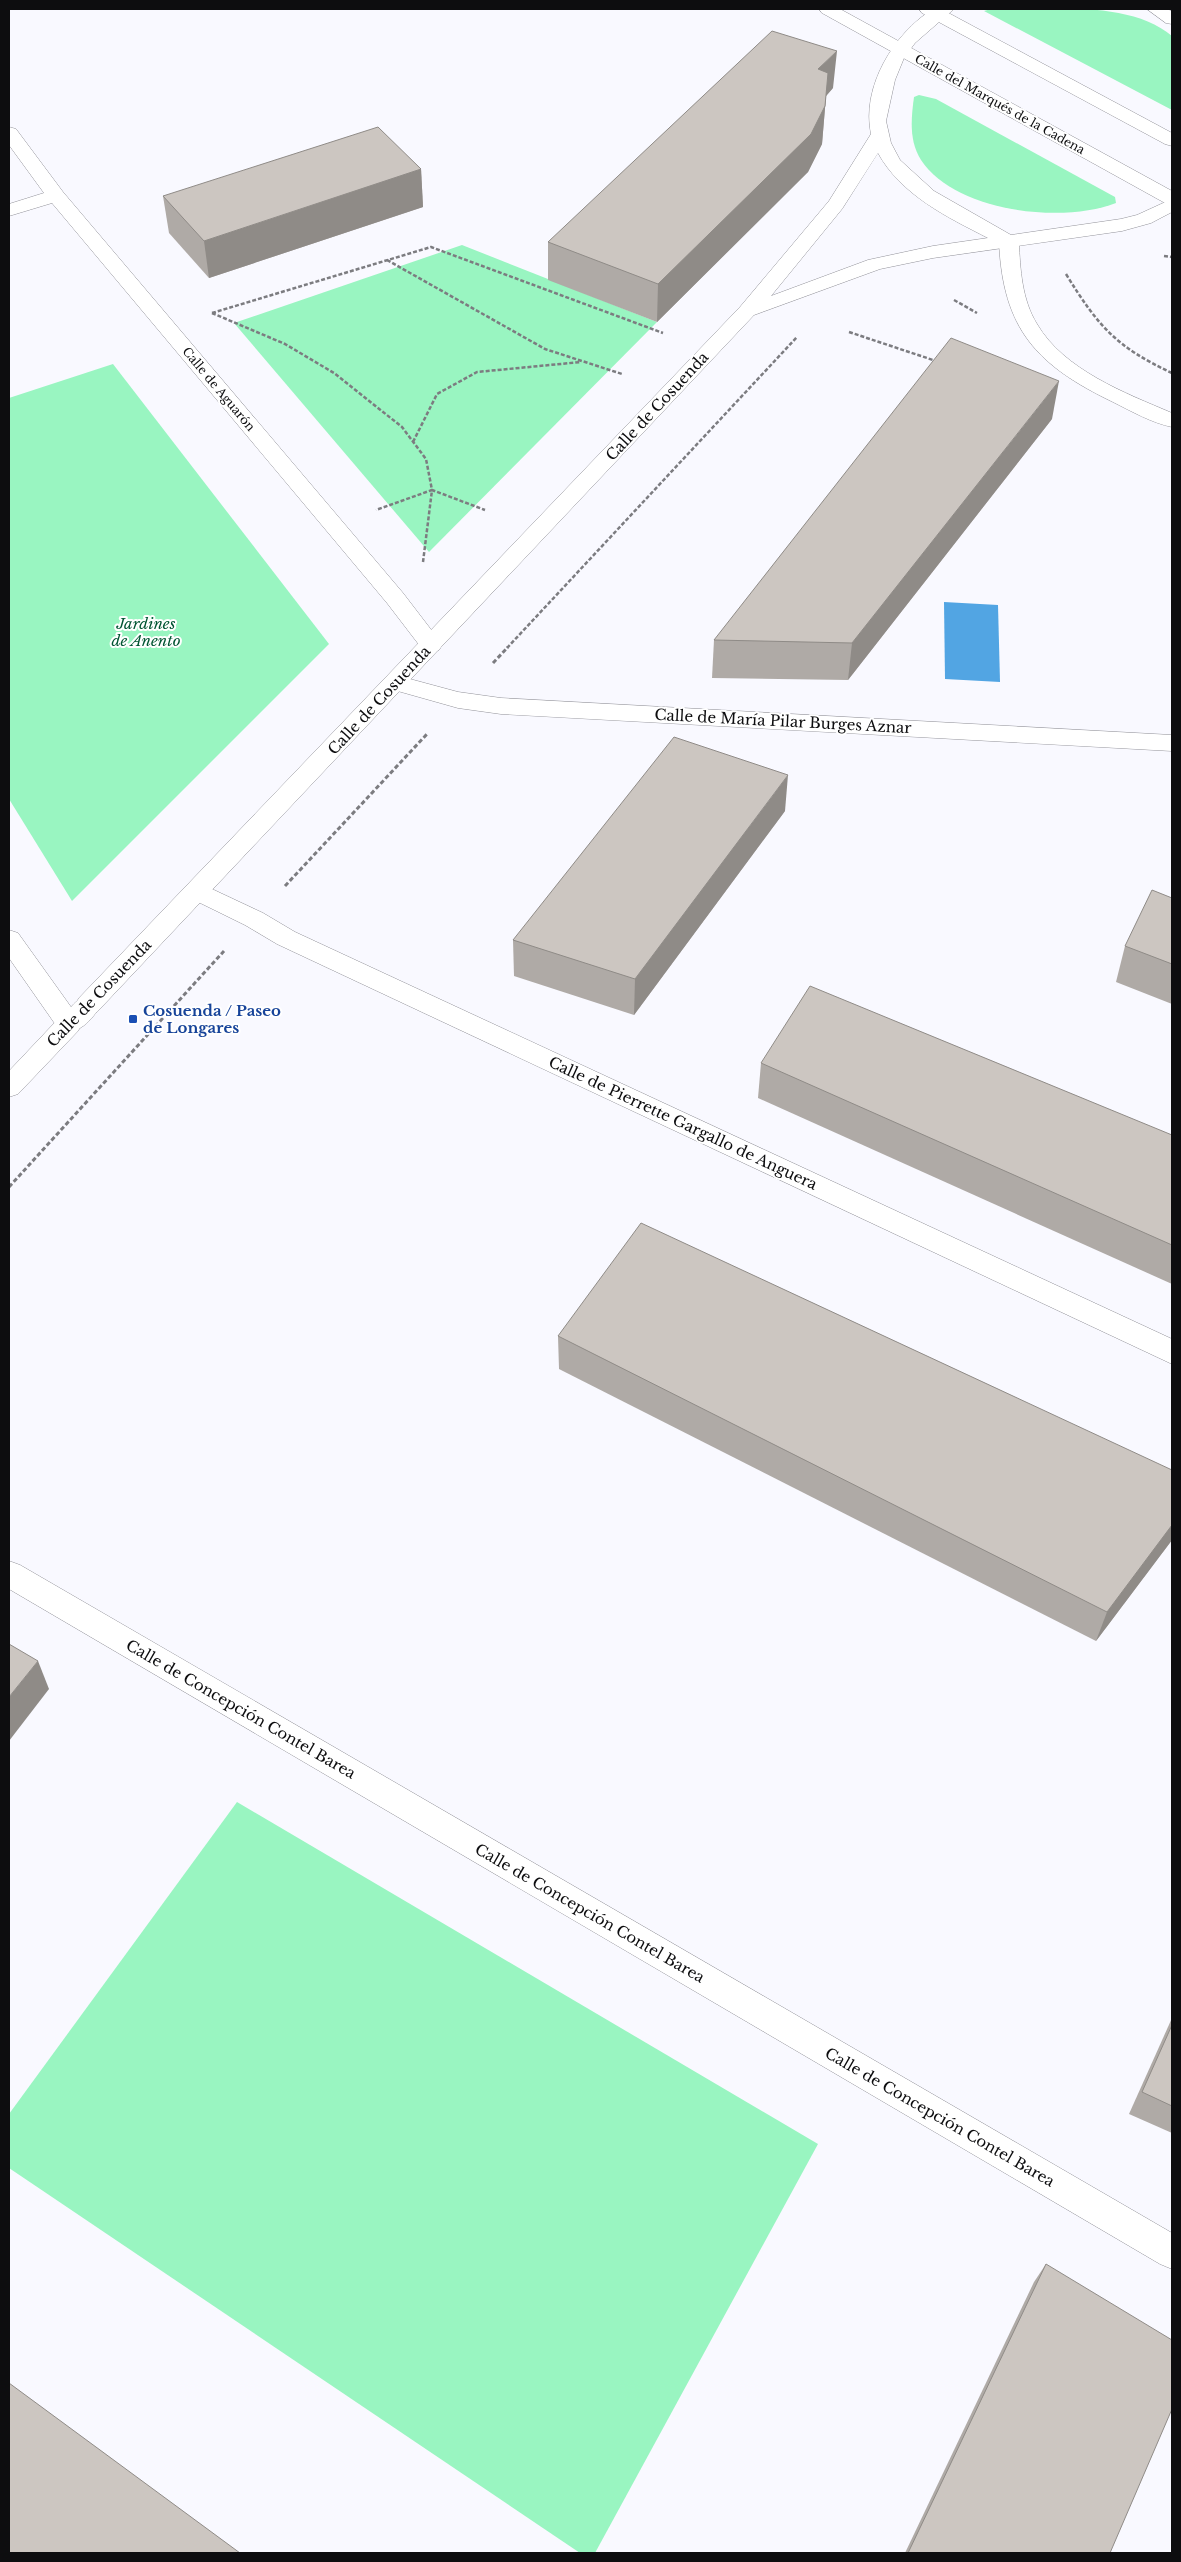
<svg xmlns="http://www.w3.org/2000/svg" width="1181" height="2562" font-family="'Libre Baskerville',serif">
<style>
.green{fill:#99f5c1}
.water{fill:#52a5e3}
.lines{fill:none;stroke-linecap:round;stroke-linejoin:round}
.minor-casing{stroke:#929299;stroke-width:1}
.tertiary-casing{stroke:#929299;stroke-width:1}
.primary-casing{stroke:#929299;stroke-width:1}
.path-far1{stroke:#7c7c80;stroke-width:2.5;stroke-dasharray:4 2;stroke-linecap:butt}
.path{stroke:#7c7c80;stroke-width:3;stroke-dasharray:4.5 2.5;stroke-linecap:butt}
.minor{fill:#fff;fill-rule:evenodd}
.tertiary{fill:#fff;fill-rule:evenodd}
.primary{fill:#fff;fill-rule:evenodd}
.wall{fill:#afaaa6}
.shaded-wall{fill:#8f8b87}
.building{fill:#ccc6c1;stroke:#8f8b87}
.transit-dot{fill:#1a4fb4;stroke:#fff;stroke-width:2}
.labels{text-anchor:middle;dominant-baseline:central;stroke-width:4;stroke-linejoin:round;paint-order:stroke}
.far-street-label{font-size:12px;fill:#0d0d0f;stroke:#fff}
.street-label{font-size:15px;fill:#0d0d0f;stroke:#fff}
.park-label{font-size:15px;font-style:italic;fill:#005432;stroke:#fff}
.transit-label{font-size:15px;font-weight:bold;fill:#164399;stroke:#fff;text-anchor:start}
</style>
<rect width="100%" height="100%" fill="#f9f9ff"/>
<g class="green">
<path d="M991,9C1046,9 1130,0 1172,36V110L984,11Z"/>
<path d="M919,95L936,99L1115,197L1116,203C1063,224 955,212 921,160C909,141 911,119 914,97Z"/>
<path d="M462,245L657,322L429,552L234,323Z"/>
<path d="M113,364L329,644L72,901L9,799V398Z"/>
<path d="M237,1802L818,2144L595,2553H580L9,2168V2114Z"/>
</g>
<path class="water" d="M944,602L998,605L1000,682L945,679Z"/>
<g class="lines">
<defs>
<g id="minor">
<path d="M9,127L16,129L63,192L403,593L439,640L442,645L439,650L431,653L423,650L387,603L52,203L9,216V204L44,193L9,145Z"/>
<path d="M1009,236L1016,238L1019,242C1020,269 1022,300 1037,324C1064,370 1125,393 1172,413V427C1152,423 1131,411 1113,402C1036,365 1003,329 999,242L1002,238Z"/>
<path d="M395,675L458,692L501,698L1172,735V751L501,714L458,708L387,688L384,683L387,678Z"/>
<path d="M197,882L263,913L295,932L1172,1339V1364L277,944L245,925L188,897L185,891L188,885Z"/>
<path d="M9,930L18,933L71,1007C79,998 85,994 97,998L101,1005C92,1020 78,1036 60,1031L9,958Z"/>
<path d="M9,1561L20,1565L1172,2233V2269L1160,2264L9,1589Z"/>
</g>
<g id="tertiary">
<path d="M933,9H954L915,43L904,58L895,80L886,121L891,143L900,160L934,191L1011,235L1121,219L1137,215L1172,199V212L1151,223L1122,231L933,258L880,269L754,315L97,1012L88,1015L79,1012L75,1005L79,998L740,307L829,201L871,134C861,87 894,33 933,9ZM878,153C901,195 947,217 988,238L933,246L868,260L771,296L842,209Z"/>
<path d="M1147,9H1168L1172,12V24L1166,23Z"/>
<path d="M69,1014L78,1017L82,1024L78,1031L18,1094L9,1097V1071L60,1017Z"/>
</g>
<g id="primary">
<path d="M819,9H840L1172,191V205L1165,203L822,13Z"/>
<path d="M919,9H941L1172,133V146L1165,144L922,13Z"/>
</g>
</defs>
<use href="#minor" class="minor-casing"/>
<use href="#tertiary" class="tertiary-casing"/>
<use href="#primary" class="primary-casing"/>
<g class="path-far1">
<path d="M1164,256L1172,257"/>
<path d="M387,260L545,349L622,374"/>
<path d="M1066,274C1098,326 1116,347 1172,373"/>
<path d="M954,300L977,313"/>
<path d="M212,313L431,247L663,333"/>
<path d="M212,313L285,344L334,373L402,427L426,459L432,490L376,510"/>
<path d="M849,332L936,361"/>
<path d="M413,442L437,394L477,372L581,362"/>
<path d="M423,562L432,490L485,510"/>
<path d="M507,648L797,337"/>
</g>
<g class="path">
<path d="M493,663L508,647"/>
<path d="M285,886L427,734"/>
<path d="M9,1187L224,951"/>
</g>
<use href="#minor" class="minor"/>
<use href="#tertiary" class="tertiary"/>
<use href="#primary" class="primary"/>
</g>
<g class="wall">
<path d="M833,88L826,96L822,144L808,172L657,322L548,280V242Z"/>
<path d="M421,169L423,207L209,278L169,233L163,196Z"/>
<path d="M1052,419L848,680L712,678L714,640Z"/>
<path d="M785,811L634,1015L514,976L513,940Z"/>
<path d="M1172,898V1004L1116,982L1125,946Z"/>
<path d="M761,1063L1172,1135V1284L758,1098Z"/>
<path d="M558,1336L1172,1470V1540L1096,1641L559,1369Z"/>
<path d="M1172,2018V2133L1129,2114Z"/>
<path d="M1046,2264L1110,2553H905L1034,2282Z"/>
</g>
<g class="shaded-wall">
<path d="M837,51L833,88L826,96L822,144L808,172L657,322L658,284L818,69Z"/>
<path d="M421,169L423,207L209,278L204,241Z"/>
<path d="M1059,381L1052,419L848,680L852,643Z"/>
<path d="M788,775L785,811L634,1015L635,979Z"/>
<path d="M1172,1525V1540L1096,1641L1107,1612Z"/>
<path d="M38,1661L49,1689L9,1741V1697Z"/>
</g>
<g class="building">
<path d="M772,31L837,51L818,69L828,73L825,106L811,134L658,284L548,242Z"/>
<path d="M378,127L421,169L204,241L163,196Z"/>
<path d="M951,338L1059,381L852,643L714,640Z"/>
<path d="M674,737L788,775L635,979L513,940Z"/>
<path d="M1152,890L1172,898V964L1125,946Z"/>
<path d="M810,986L1172,1135V1245L761,1063Z"/>
<path d="M641,1223L1172,1470V1525L1107,1612L558,1336Z"/>
<path d="M9,1644L38,1661L9,1697Z"/>
<path d="M1172,2025V2106L1142,2092Z"/>
<path d="M1046,2264L1172,2340V2409L1110,2553H908Z"/>
<path d="M9,2383L240,2553H9Z"/>
</g>
<rect class="transit-dot" x="128" y="1014" width="10" height="10" rx="2.5"/>
<g class="labels">
<g class="far-street-label">
<text transform="translate(1000 104) rotate(29)">Calle del Marqués de la Cadena</text>
<text transform="translate(219 389) rotate(50)">Calle de Aguarón</text>
</g>
<g class="street-label">
<text transform="translate(657 406) rotate(-47)">Calle de Cosuenda</text>
<text transform="translate(379 700) rotate(-47)">Calle de Cosuenda</text>
<text transform="translate(783 721) rotate(3)">Calle de María Pilar Burges Aznar</text>
<text transform="translate(99 993) rotate(-46)">Calle de Cosuenda</text>
<text transform="translate(683 1123) rotate(25)">Calle de Pierrette Gargallo de Anguera</text>
<text transform="translate(241 1709) rotate(30)">Calle de Concepción Contel Barea</text>
<text transform="translate(590 1913) rotate(30)">Calle de Concepción Contel Barea</text>
<text transform="translate(940 2117) rotate(30)">Calle de Concepción Contel Barea</text>
</g>
<g class="park-label">
<text x="146" y="623">Jardines<tspan x="146" dy="17">de Anento</tspan></text>
</g>
<g class="transit-label">
<text x="143" y="1010">Cosuenda / Paseo<tspan x="143" dy="17">de Longares</tspan></text>
</g>
</g>
<rect width="1181" height="2562" fill="none" stroke="#0d0d0f" stroke-width="20"/>
</svg>
